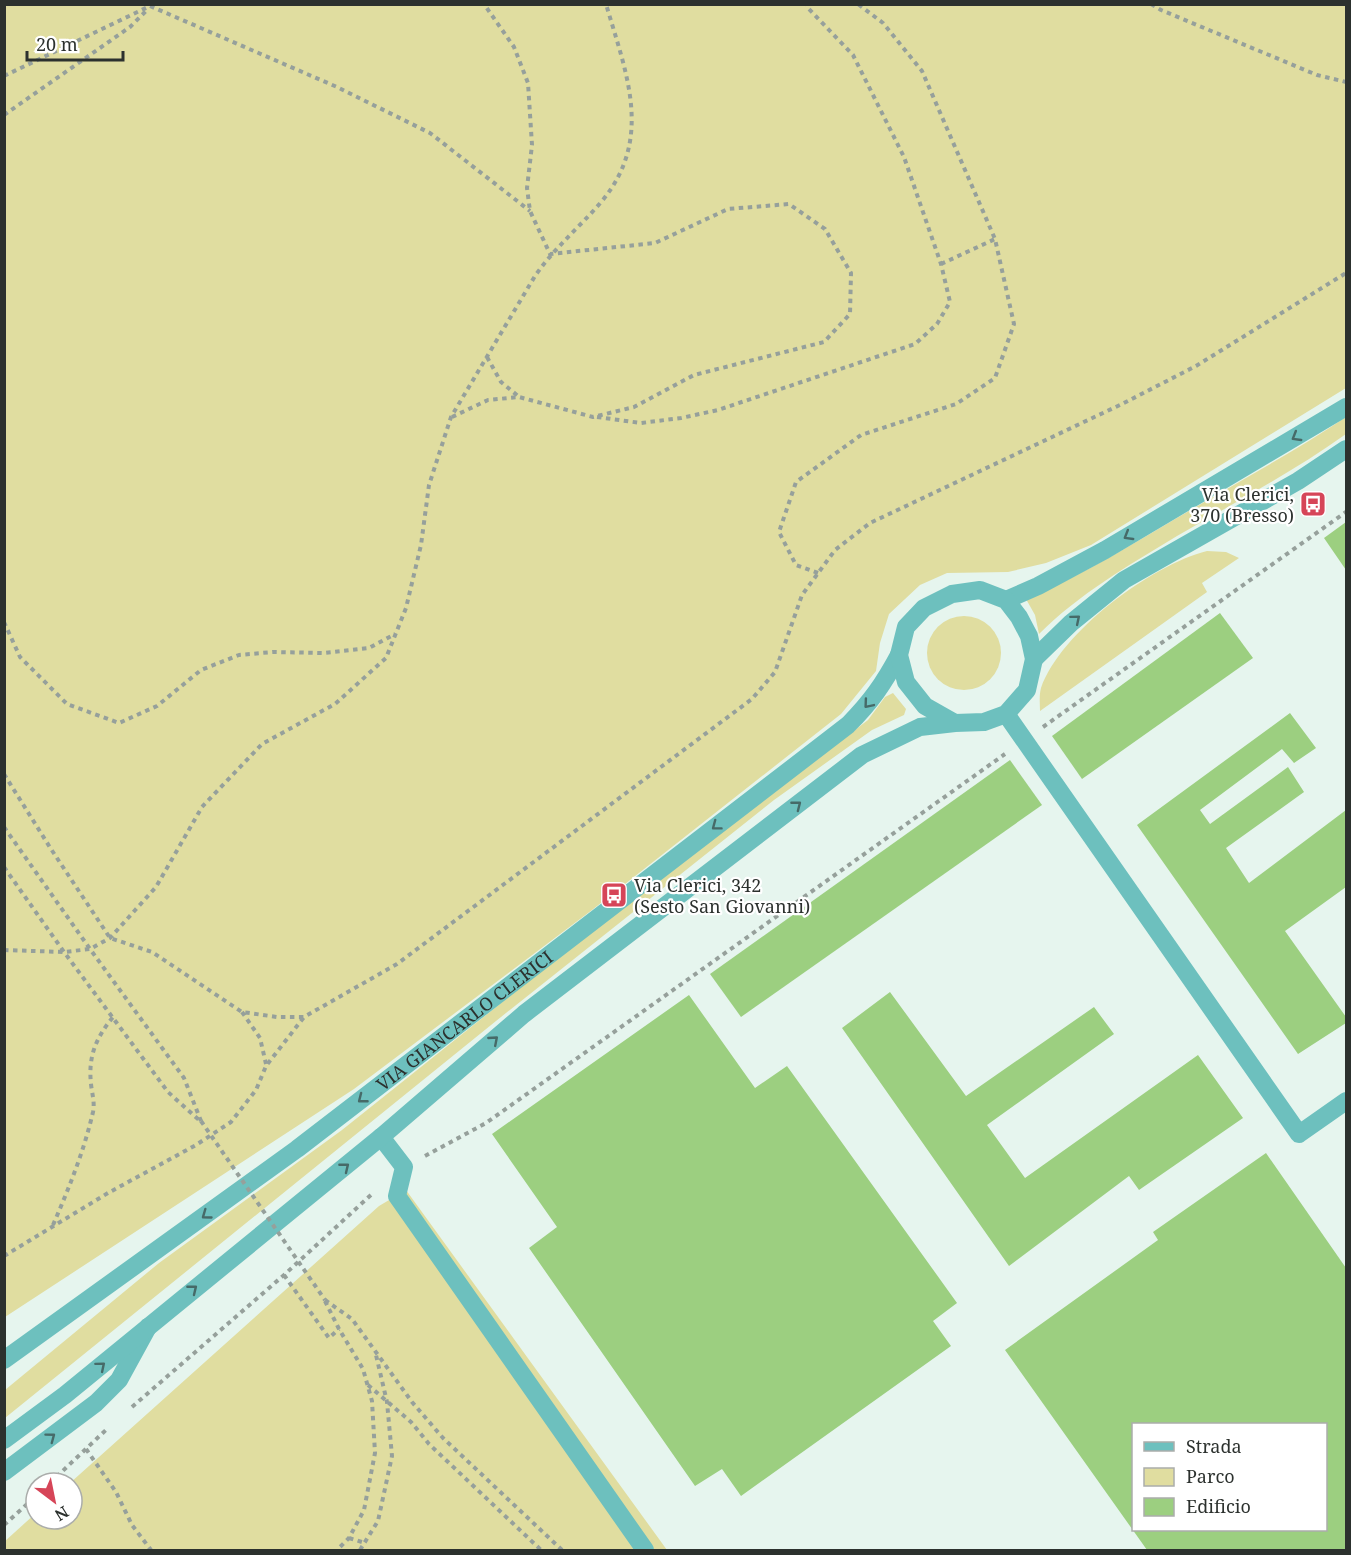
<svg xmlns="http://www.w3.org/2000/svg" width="1351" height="1555" font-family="'Noto Serif',serif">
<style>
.green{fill:#e0dda0}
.building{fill:#9ccf80;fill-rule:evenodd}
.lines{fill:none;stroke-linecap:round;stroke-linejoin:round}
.path{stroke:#96a09b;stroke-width:4;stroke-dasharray:4.5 4.5;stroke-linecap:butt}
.service{stroke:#6dc0be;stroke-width:18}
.minor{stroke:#6dc0be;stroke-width:18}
.tertiary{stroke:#6dc0be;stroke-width:18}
.path-bridge{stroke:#96a09b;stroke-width:4;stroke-dasharray:4.5 4.5;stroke-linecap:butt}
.oneway{stroke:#466a68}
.labels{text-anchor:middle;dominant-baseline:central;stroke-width:4.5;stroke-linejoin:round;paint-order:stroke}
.poi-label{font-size:18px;fill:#2c312e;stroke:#fff;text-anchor:end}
.street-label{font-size:18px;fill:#2c312e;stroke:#fff}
</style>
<rect width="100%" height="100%" fill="#e6f5ee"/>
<g class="green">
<path d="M5,4L1346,5V388L1091,545L1046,563L1008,572L947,573L920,585L889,614L880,643L876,671L841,714L592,910L354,1089L5,1317Z"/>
<path d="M1346,417V434C1293,472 1234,503 1177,536C1129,565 1079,594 1039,634L1035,615L1026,599C1085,574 1139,540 1194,508C1245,478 1297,450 1346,417Z"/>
<path d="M1207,551L1226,552L1239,558L1202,583L1207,592L1040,711C1040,703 1039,695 1041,688C1061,632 1151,565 1207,551Z"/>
<circle cx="964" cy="653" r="37"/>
<path d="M893,693L906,709L904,715L872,730L774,800L496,1021L5,1418V1390L159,1263L342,1130L530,980L868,720L885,697Z"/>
<path d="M406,1190L667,1550H5L4,1542L36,1513V1519H72V1483H70L379,1206Z"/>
</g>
<g class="building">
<path d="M1346,522V570L1324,538Z"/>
<path d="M1220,613L1253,658L1082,779L1052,736Z"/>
<path d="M1290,713L1316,748L1294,763L1282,749L1200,810L1210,824L1288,767L1304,792L1226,848L1249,883L1346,810V887L1285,931L1346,1017V1023L1298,1054L1137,825Z"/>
<path d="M1010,760L1042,805L741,1017L710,974Z"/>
<path d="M890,992L966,1096L1094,1007L1114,1034L987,1125L1025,1178L1198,1055L1243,1118L1139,1190L1129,1176L1009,1266L842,1028Z"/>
<path d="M689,995L755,1088L787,1066L957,1303L933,1321L951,1346L741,1496L722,1469L695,1486L529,1248L557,1227L492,1134Z"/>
<path d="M1266,1153L1346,1268V1550H1147L1005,1350L1158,1240L1153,1232ZM1134,1424H1326V1530H1134Z"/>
</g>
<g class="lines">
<g class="path">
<path d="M1151,4L1161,10L1317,75L1346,82"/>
<path d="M4,76L150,6L337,87L430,133L530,211"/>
<path d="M4,115L130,27L147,10"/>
<path d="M941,264L995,239"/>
<path d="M487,357L501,382L518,396"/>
<path d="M452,417L488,400L519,397L593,417L634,407L694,375L824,342L850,314L851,273L825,229L789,204L728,209L655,243L550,254L530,211L527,188L532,145L528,83L514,47L484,4"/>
<path d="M597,417L641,423L681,418L718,410L915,344L937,324L950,302L941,264L904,157L853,55L809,9L806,4"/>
<path d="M818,573L796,565L779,532L796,482L861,435L956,404L995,378L1014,324L995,239L922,71L883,23L858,4"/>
<path d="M4,622L20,657L67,704L119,723L157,706L201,670L239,655L273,652L323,653L369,648L395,634"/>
<path d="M1043,727L1346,512"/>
<path d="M4,774L51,849L110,938L152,952L242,1012L277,1017H304L397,964L752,699L775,672L802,595L835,550L870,523L1122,404L1196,366L1346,273"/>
<path d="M4,827L90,949L184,1078L201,1121"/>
<path d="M4,867L64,952L168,1092L199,1120"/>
<path d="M4,950L64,952L90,949L110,938L156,887L202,807L262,744L335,704L386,658L406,608L421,545L429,485L451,417L535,276C555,247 579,228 602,201C654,138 626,73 606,4"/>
<path d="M242,1012L260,1038L266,1064"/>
<path d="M425,1156L486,1123L1005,754"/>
<path d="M53,1225C69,1188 84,1151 93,1112C95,1102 92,1094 91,1084C88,1056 96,1038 113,1017"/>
<path d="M4,1256L108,1193L196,1145L231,1122L256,1090L266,1066L304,1017"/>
<path d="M284,1275L329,1338L339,1329"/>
<path d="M325,1300L352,1319L412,1402L443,1438L562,1550"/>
<path d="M325,1301L339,1329L363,1369L372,1401L375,1453L364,1510L349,1538L337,1550"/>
<path d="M368,1385L411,1422L429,1444L541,1550"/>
<path d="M132,1407L284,1275L373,1193"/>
<path d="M86,1449L116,1492L132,1525L151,1550"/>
<path d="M50,1483L108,1428"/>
<path d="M4,1525L36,1496"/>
<path d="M349,1538L365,1543"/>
<path d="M360,1550L378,1521L392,1456L387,1402L376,1355"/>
</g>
<g class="service">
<path d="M1006,714L1299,1134L1346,1101"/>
<path d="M381,1137L404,1167L397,1196L645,1550"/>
</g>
<path class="minor" d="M4,1472L96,1403L119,1380L148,1327"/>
<g class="tertiary">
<path d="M1006,600L1038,586L1105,550L1346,407"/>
<path d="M1034,659L1071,623L1124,580L1298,481L1346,449"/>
<path id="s1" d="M4,1360L297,1149L848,725C871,702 884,683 899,655"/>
<path d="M4,1440L65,1395L381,1137L524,1014L862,755L920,727L955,723L984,722L1006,714L1027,690L1034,659L1029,636L1019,617L1006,600L980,590L952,594L924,608L906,627L899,655L906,682L925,706L955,723"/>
</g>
<path class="path-bridge" d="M201,1121L325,1300"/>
</g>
<defs><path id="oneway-chevron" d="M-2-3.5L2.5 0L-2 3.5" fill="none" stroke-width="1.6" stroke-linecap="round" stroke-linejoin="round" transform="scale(1.5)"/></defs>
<g class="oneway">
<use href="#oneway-chevron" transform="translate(1296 437) rotate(149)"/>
<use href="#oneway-chevron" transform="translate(1128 536) rotate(149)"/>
<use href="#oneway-chevron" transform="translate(1076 619) rotate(-40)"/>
<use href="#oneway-chevron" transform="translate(868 704) rotate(130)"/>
<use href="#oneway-chevron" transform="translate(797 805) rotate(-38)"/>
<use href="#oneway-chevron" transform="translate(716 826) rotate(143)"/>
<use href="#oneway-chevron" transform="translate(494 1040) rotate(-41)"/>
<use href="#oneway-chevron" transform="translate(362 1099) rotate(142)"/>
<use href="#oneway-chevron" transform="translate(345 1167) rotate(-39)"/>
<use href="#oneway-chevron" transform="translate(206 1215) rotate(144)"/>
<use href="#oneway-chevron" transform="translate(193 1289) rotate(-39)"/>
<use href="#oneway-chevron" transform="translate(101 1366) rotate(-40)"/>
<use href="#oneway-chevron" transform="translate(51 1437) rotate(-37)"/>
</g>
<defs>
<symbol id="bus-square" viewBox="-11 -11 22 22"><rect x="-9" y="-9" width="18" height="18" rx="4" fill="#d64558" stroke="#fff"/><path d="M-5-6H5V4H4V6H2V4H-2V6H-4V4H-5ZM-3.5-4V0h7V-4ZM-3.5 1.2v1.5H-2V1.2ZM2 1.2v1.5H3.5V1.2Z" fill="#fff"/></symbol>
</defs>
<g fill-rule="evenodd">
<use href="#bus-square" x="1298" y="489" width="30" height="30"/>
<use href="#bus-square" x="599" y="880" width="30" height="30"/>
</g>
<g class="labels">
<g class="poi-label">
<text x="1294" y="494">Via Clerici,<tspan x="1294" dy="21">370 (Bresso)</tspan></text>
<text x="634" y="885" text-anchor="start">Via Clerici, 342<tspan x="634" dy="21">(Sesto San Giovanni)</tspan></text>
</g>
<g class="street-label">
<text stroke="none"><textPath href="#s1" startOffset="572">VIA GIANCARLO CLERICI</textPath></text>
</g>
</g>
<rect width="1351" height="1555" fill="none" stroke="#2c312e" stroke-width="12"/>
<rect x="1132" y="1423" width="195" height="108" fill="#ffffff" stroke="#abadab" stroke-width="1.5"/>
<rect x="1144" y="1442" width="30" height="9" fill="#6dc0be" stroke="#abadab" stroke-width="1.5"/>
<text x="1186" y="1453" font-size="18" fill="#2c312e">Strada</text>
<rect x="1144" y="1468" width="30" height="18" fill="#e0dda0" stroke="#abadab" stroke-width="1.5"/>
<text x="1186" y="1483" font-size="18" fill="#2c312e">Parco</text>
<rect x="1144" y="1498" width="30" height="18" fill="#9ccf80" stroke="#abadab" stroke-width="1.5"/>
<text x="1186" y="1513" font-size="18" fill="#2c312e">Edificio</text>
<g transform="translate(54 1501) rotate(148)"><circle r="28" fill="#ffffff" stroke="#abadab" stroke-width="1.5"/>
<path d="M0-4.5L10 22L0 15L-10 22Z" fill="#d64558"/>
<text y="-9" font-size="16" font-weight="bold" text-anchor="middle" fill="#2c312e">N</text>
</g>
<path d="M27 51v9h96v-9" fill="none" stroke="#2c312e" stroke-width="3"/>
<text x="36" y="51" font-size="18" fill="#2c312e" stroke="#ffffff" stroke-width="4.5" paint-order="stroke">20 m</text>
</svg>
